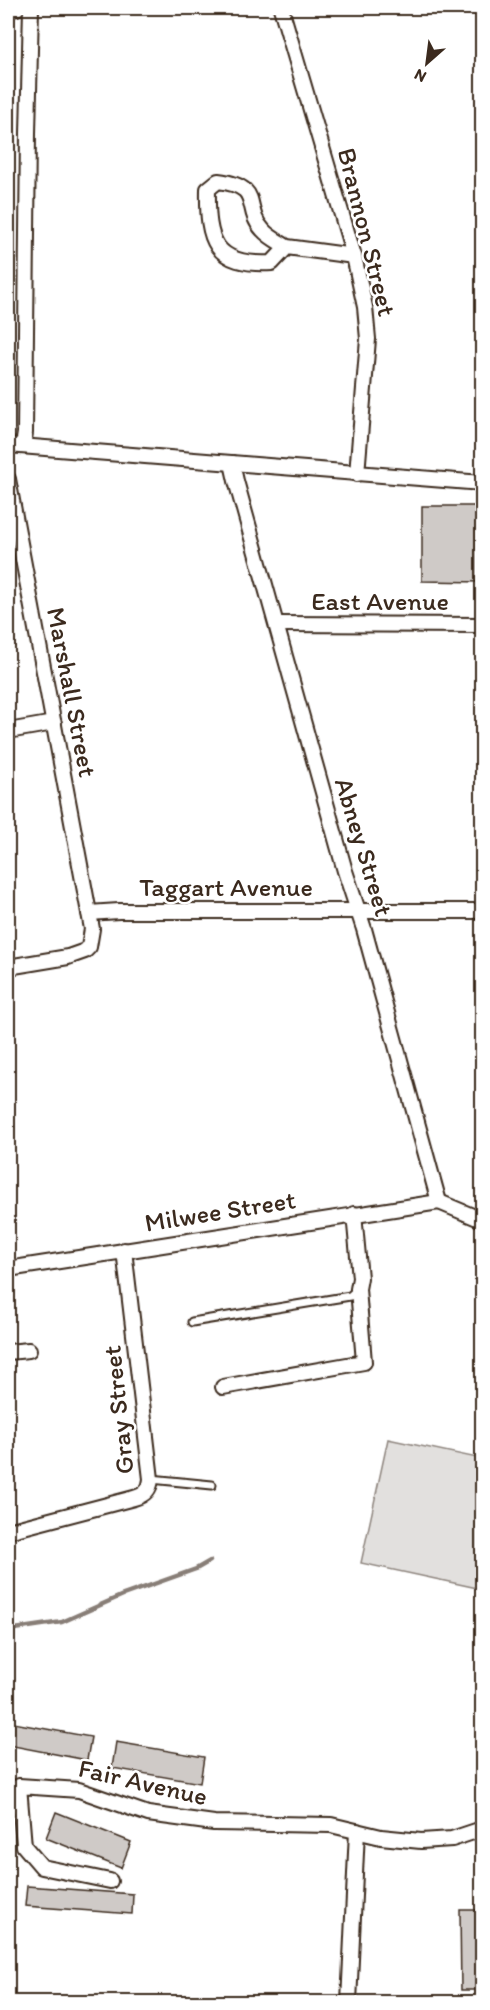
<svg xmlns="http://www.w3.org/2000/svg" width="490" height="2010" font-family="Itim,sans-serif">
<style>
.garden{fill:#e2e0de;stroke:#8e857e;stroke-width:1.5}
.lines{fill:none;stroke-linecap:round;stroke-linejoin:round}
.stream{stroke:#887e77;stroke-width:4.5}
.building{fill:#cfcac7;stroke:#3b2a1e;stroke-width:1.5}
.lane-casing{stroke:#3b2a1e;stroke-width:11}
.street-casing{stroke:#3b2a1e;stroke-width:18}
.lane{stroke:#fff;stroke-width:7}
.street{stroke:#fff;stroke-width:14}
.labels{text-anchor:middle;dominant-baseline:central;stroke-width:5;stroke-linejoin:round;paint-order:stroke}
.street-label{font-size:26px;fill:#3b2a1e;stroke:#fff}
</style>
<rect width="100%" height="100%" fill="#fff"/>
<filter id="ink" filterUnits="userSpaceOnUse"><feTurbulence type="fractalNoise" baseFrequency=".0167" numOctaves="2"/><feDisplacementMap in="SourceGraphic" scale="12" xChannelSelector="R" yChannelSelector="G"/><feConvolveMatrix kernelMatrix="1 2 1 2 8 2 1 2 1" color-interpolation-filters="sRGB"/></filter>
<g filter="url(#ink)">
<path class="garden" d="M388,1439L482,1459V1589L361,1563Z"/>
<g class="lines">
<path class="stream" d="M8,1630L62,1622L123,1595L196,1569L210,1561"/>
</g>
<g class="building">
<path d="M422,506H483V582L422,581Z"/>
<path d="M8,1722L91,1737L87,1760L8,1745Z"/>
<path d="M116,1742L204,1757L200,1783L112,1768Z"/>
<path d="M56,1812L131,1842L121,1868L46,1838Z"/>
<path d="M27,1886L133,1894L132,1914L25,1906Z"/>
<path d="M460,1910H483V1990H461Z"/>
</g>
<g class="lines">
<defs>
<g id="lane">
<path d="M192,1322L350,1296L358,1289"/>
<path d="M151,1479L212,1485"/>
</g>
<g id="street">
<path d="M281,8L354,256L365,307L368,339L357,474"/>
<path d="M8,10L17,8"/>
<path d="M287,247C279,242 269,237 263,230C242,208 265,187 218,181L208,189C207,241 214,266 272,263L287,247L354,256"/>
<path d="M8,445L482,483"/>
<path d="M23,446L25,433L28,133L31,8"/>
<path d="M232,463L236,481L345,871L364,929L439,1202"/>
<path d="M8,479L92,929L89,947L85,951L68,957L8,967"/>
<path d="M277,624L482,625"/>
<path d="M8,731L54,723"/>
<path d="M89,913L119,911H482"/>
<path d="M439,1202L482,1220"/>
<path d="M8,1269L439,1202"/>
<path d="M8,1352L29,1350"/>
<path d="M223,1387L364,1362L358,1289L360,1278L354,1214"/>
<path d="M8,1531L134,1498C145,1495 150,1490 151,1479L124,1250"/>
<path d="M110,1881L42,1867L24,1846L19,1786L79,1790L148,1814L214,1823L331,1825L381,1837L421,1841L452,1839L482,1829"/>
<path d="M349,2002L357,1831"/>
</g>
</defs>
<use href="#lane" class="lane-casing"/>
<use href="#street" class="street-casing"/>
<use href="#lane" class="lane"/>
<use href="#street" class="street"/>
</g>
</g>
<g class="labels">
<g class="street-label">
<text transform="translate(367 232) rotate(76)">Brannon Street</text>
<text x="380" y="601">East Avenue</text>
<text transform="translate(72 692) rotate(79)">Marshall Street</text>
<text transform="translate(364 847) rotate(73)">Abney Street</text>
<text x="226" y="887">Taggart Avenue</text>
<text transform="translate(220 1211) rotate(-9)">Milwee Street</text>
<text transform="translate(118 1410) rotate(-96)">Gray Street</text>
<text transform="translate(143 1782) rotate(13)">Fair Avenue</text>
</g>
</g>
<rect width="490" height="2010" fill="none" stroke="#fff" stroke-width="30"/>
<rect x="15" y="15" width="460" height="1980" fill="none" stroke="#3b2a1e" stroke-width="2" filter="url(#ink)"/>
<g transform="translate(427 63) rotate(208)" stroke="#ffffff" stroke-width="4.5" paint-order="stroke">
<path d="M0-4.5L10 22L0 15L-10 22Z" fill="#3b2a1e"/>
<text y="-9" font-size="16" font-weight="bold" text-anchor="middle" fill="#3b2a1e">N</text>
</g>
</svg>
